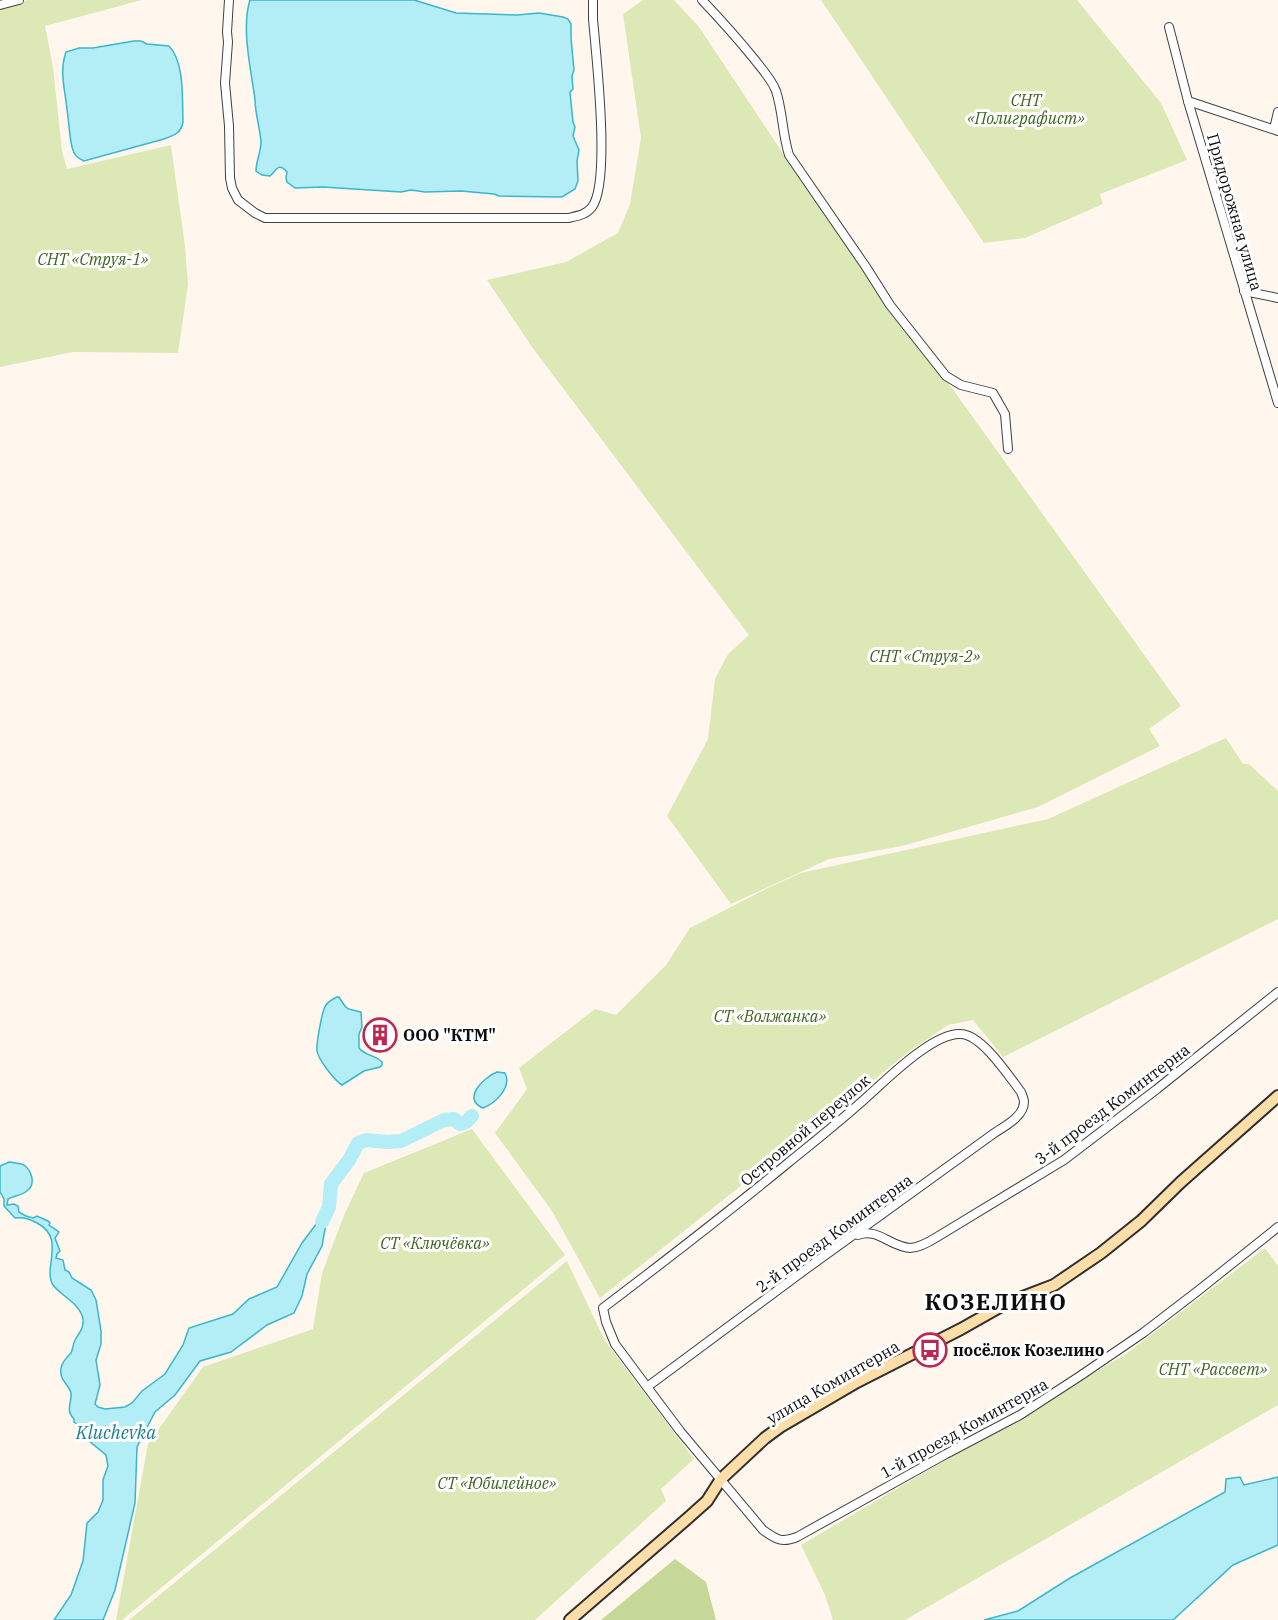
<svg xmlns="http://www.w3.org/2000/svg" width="1278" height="1620" font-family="'IBM Plex Serif',serif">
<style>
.green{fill:#dde8b7}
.forest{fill:#c5d897}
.water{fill:#b3edf5;stroke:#3bb6ca;stroke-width:1.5}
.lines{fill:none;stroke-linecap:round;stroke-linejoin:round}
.river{stroke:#b3edf5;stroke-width:14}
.street-casing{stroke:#404040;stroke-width:10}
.secondary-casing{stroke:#2f2f2f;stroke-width:14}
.street{stroke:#fff;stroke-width:8}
.secondary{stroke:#fddea9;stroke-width:10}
.labels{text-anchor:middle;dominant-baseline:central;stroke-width:6;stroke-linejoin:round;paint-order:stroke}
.park-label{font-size:16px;font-style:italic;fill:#3e631e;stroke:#fff}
.street-label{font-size:16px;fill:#0d0d0d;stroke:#fff}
.poi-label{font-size:16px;font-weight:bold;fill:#0d0d0d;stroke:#fff;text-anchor:start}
.water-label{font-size:18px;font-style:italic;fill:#197e95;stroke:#fff}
.district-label{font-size:22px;font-weight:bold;letter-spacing:1.5px;fill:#0d0d0d;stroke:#fff}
</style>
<rect width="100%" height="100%" fill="#fff6ed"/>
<g class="green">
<path d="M27,0H142L45,26L53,67L62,151L67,169L171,145L185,247L188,285L178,353L73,352L0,367V7Z"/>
<path d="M643,0H674L699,27L786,158L1181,706L1149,729L1160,746L1038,807L902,846L829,859L731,904L667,816L708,739L715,679L728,654L749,635L532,347L487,280L566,262L618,233L630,204L641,138L623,14Z"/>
<path d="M821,0H1077L1161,103L1187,160L1100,194L1103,204L1025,238L984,243Z"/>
<path d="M1226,738L1243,764H1249L1278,791V919L1003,1057L973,1020L948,1025L911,1050L600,1298L552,1211L495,1133L527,1089L519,1068L595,1009L616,1015L666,965L690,928L770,887L801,873L1048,819Z"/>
<path d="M472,1129L565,1255L122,1620H116L148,1444L203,1367L313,1329L322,1273L345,1213L364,1173Z"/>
<path d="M1265,1248L1278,1266V1405L905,1620H833L825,1595L801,1545L1126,1354Z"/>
<path d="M567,1261L605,1341L694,1459L661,1489L666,1501L535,1620H129Z"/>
</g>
<path class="forest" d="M675,1559L706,1582L716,1620H601Z"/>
<g class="water">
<path d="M250,0H414L456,13L517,15L539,13L563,17L568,19L571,24V38L574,70L572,76L573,89L570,92L573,122L575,127L573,136L579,150L577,161L578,181L575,189L562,197L499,196L494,194L461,191L425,192L411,190L401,192L323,187L295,188L287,182L286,178L287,172C278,162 277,170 270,176L262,175L256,171C256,161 261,152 261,142C260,127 255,114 255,99C251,70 241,28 250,0Z"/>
<path d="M134,41H141L147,44L169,46C185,63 182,99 183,122C181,133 175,135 164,139L84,161C77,158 74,155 72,147C69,134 69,122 67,109C65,89 59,72 66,52L79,48H93Z"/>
<path d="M337,997H339C348,1012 347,1008 361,1012L362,1027L359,1034V1048C365,1056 376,1055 382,1062V1065L380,1067L364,1071L342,1085C335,1081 318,1059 317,1051C316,1045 322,1010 326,1005C328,1002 333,999 337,997Z"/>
<path d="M497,1072L505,1073C512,1087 496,1103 483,1108C461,1099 484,1077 497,1072Z"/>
<path d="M9,1162C14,1163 20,1163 24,1165C32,1171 36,1184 27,1191C22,1195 14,1196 8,1199L7,1205L14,1204L18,1206L19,1212L26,1216L33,1218L37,1216L48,1221L50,1223L49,1225L59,1232L55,1238L60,1251L57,1254L56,1258L63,1260L65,1270L69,1272L72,1278L91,1290L96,1300L101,1331V1344L96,1360L100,1385L95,1404L98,1407L105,1409L125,1407L132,1403L142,1391L165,1374L183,1345L189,1328L233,1314L249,1299L277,1287L302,1243L329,1207L322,1246L307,1274L302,1296L294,1313L267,1325L231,1352L200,1361L175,1395L155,1412L137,1447L135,1503L115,1590L103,1620H54L71,1595L83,1561L87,1523L98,1512L103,1500V1480L108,1466L106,1455L83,1436L77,1424L74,1422V1419C65,1410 72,1403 71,1393C69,1384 59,1381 61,1368C62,1362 67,1357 71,1353C73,1349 73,1344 75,1340C79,1333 84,1328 83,1319C80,1303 61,1296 53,1285C50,1281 50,1276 50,1271C52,1251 58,1234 37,1223C30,1219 23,1217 15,1218L4,1206V1199L0,1192V1166Z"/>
<path d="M1240,1477L1244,1485L1278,1477V1545L1233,1565L1173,1620H984L1018,1611L1070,1578L1225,1492L1226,1479Z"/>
</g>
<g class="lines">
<path class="river" d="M322,1222L329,1207L331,1184L349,1160L358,1143L366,1140L387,1142L401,1141L444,1120L454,1119L460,1124L466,1122L472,1116"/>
<defs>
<g id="street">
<path d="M229,0L227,32L228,42L225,83L229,126L230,178L232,188L238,200L255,213L265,218H568C577,216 586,215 592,207C611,182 596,55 593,19V0"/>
<path d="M702,0C721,20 738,39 755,60C762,69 772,80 776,91C783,112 782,133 789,155L866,267L890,305L946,376L961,385L993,393L1005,414L1008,449"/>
<path d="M0,5L19,0"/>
<path d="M1169,27L1188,101L1278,403"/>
<path d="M1188,101L1278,131"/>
<path d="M1274,129L1278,112"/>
<path d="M1244,291L1278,298"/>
<path d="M858,1235C876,1227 891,1247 910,1248C919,1248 929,1242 937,1237L1064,1160L1157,1089L1278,992"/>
<path d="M647,1387L802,1272L993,1134C1003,1127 1024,1117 1024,1102C1024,1099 1022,1095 1021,1092C1008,1075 982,1035 961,1034C934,1032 888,1078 868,1096C843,1119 815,1141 788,1163C727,1213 665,1261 603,1308L606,1322L615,1344L647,1387L680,1431L763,1530C777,1540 782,1543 797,1537L946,1454L1020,1415L1080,1376L1143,1333L1199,1290L1278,1227"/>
</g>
<path id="secondary" d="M570,1620L688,1518L707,1501L721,1479L765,1438L780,1427L857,1382L961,1329L1007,1303L1054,1285L1101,1253L1141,1221L1181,1182L1278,1096"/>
</defs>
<use href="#street" class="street-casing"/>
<use href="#secondary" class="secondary-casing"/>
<use href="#street" class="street"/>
<use href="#secondary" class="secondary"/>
</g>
<defs>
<symbol id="building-ring" viewBox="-11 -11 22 22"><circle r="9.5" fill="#fff" stroke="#ba2854" stroke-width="1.5"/><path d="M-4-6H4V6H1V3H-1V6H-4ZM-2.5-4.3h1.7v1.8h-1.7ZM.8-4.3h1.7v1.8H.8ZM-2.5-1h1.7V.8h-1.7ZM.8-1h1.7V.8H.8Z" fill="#ba2854"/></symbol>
<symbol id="bus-ring" viewBox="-11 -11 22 22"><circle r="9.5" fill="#fff" stroke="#ba2854" stroke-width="1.5"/><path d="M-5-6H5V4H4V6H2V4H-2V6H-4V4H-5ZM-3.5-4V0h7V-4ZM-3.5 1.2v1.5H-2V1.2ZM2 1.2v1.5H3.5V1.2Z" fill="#ba2854"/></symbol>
</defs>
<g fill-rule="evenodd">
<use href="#building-ring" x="361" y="1016" width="38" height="38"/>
<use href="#bus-ring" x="911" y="1331" width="38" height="38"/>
</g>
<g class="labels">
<g class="park-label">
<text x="1026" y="100">СНТ<tspan x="1026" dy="18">«Полиграфист»</tspan></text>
<text x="93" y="259">СНТ «Струя-1»</text>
<text x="925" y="656">СНТ «Струя-2»</text>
<text x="770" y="1016">СТ «Волжанка»</text>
<text x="435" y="1243">СТ «Ключёвка»</text>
<text x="1213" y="1369">СНТ «Рассвет»</text>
<text x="497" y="1483">СТ «Юбилейное»</text>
</g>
<g class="street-label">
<text transform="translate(1235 212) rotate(74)">Придорожная улица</text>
<text transform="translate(1112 1104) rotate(-37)">3-й проезд Коминтерна</text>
<text transform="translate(805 1130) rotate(-40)">Островной переулок</text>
<text transform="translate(834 1233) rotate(-36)">2-й проезд Коминтерна</text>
<text transform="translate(833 1382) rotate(-30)">улица Коминтерна</text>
<text transform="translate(964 1428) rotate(-29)">1-й проезд Коминтерна</text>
</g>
<g class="poi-label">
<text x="403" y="1035">ООО "КТМ"</text>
<text x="953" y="1350">посёлок Козелино</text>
</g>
<g class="water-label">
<text x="116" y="1432">Kluchevka</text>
</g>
<g class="district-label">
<text x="996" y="1301">КОЗЕЛИНО</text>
</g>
</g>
</svg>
